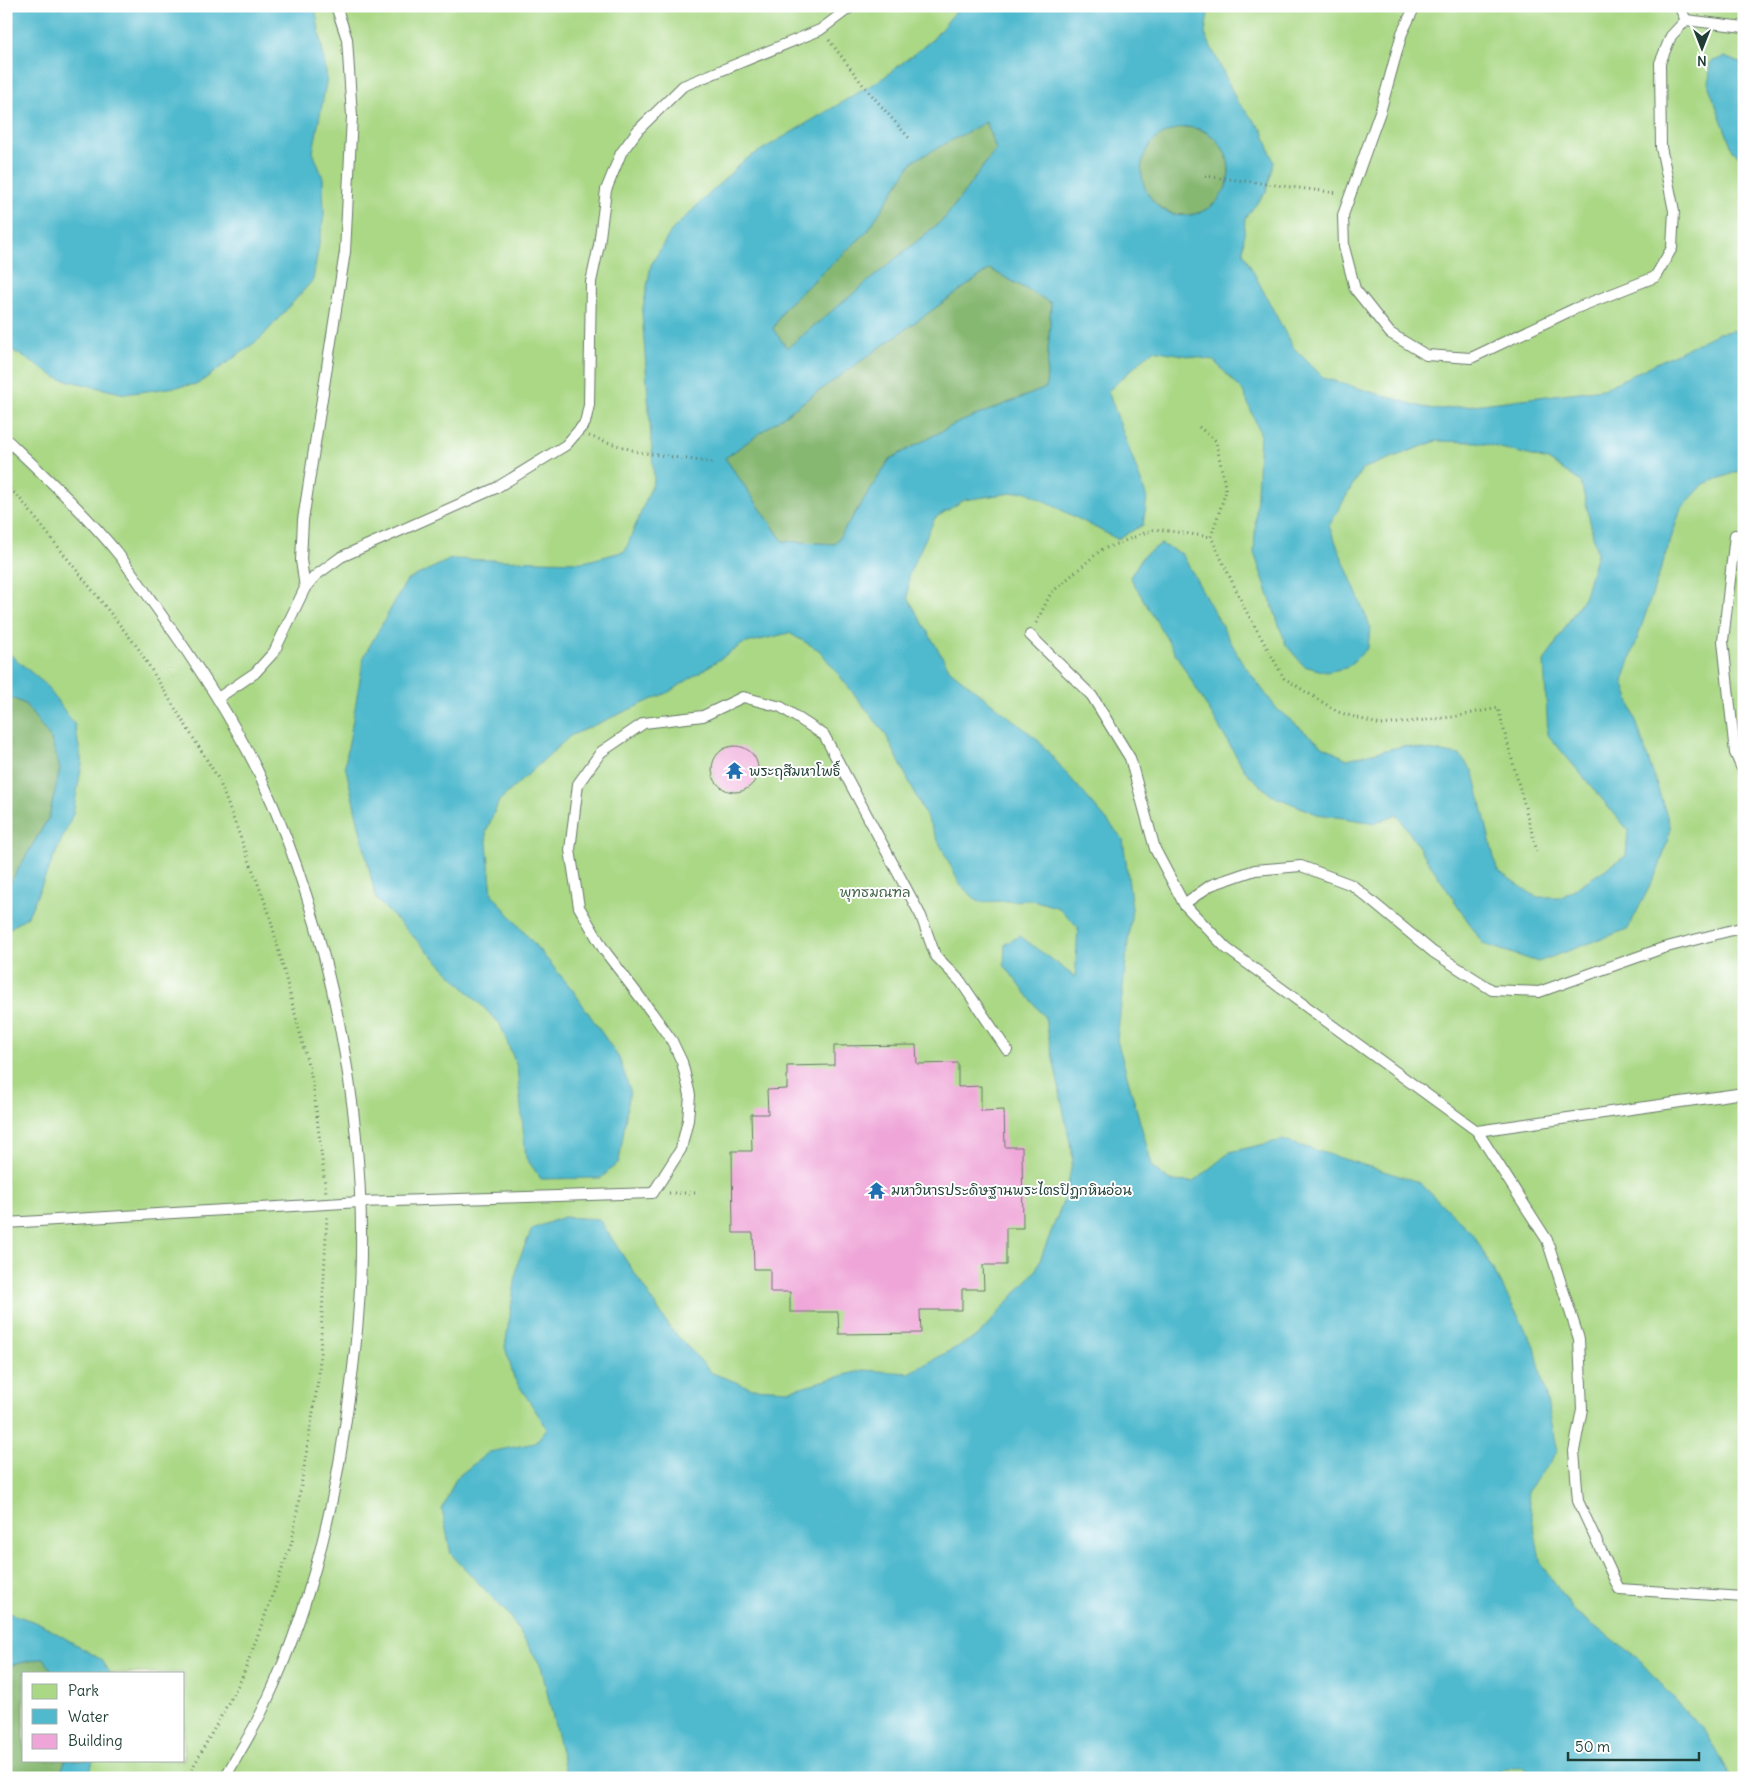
<svg xmlns="http://www.w3.org/2000/svg" width="1750" height="1784" font-family="Delius,'Playpen Sans Thai',sans-serif">
<style>
.green{fill:#aad885;stroke:#648a5c;fill-rule:evenodd}
.forest{fill:#87b872;stroke:#537a53}
.water{fill:#50b9ce;stroke:#387b81;fill-rule:evenodd}
.building{fill:#efa5d8}
.lines{fill:none;stroke-linecap:round;stroke-linejoin:round}
.service-casing{stroke:#677868;stroke-width:12}
.path{stroke:#677868;stroke-width:3;stroke-dasharray:1 4;stroke-linecap:butt}
.service{stroke:#fff;stroke-width:10}
.labels{text-anchor:middle;dominant-baseline:central;stroke-width:4;stroke-linejoin:round;paint-order:stroke}
.poi-label{font-size:14px;fill:#1f3d34;stroke:#fff;text-anchor:start}
.park-label{font-size:14px;fill:#426448;stroke:#fff}
</style>
<rect width="100%" height="100%" fill="#fff"/>
<filter id="ink" filterUnits="userSpaceOnUse"><feTurbulence type="fractalNoise" baseFrequency=".02" numOctaves="2"/><feDisplacementMap in="SourceGraphic" scale="10" xChannelSelector="R" yChannelSelector="G"/><feConvolveMatrix kernelMatrix="1 2 1 2 8 2 1 2 1" color-interpolation-filters="sRGB"/></filter>
<filter id="wash" filterUnits="userSpaceOnUse"><feTurbulence type="fractalNoise" baseFrequency=".0096" numOctaves="4" result="noise"/><feDisplacementMap in="SourceGraphic" scale="20" xChannelSelector="R" yChannelSelector="G"/><feGaussianBlur stdDeviation="1.12" result="paint"/><feColorMatrix in="noise" values="0 0 0 0 0 0 0 0 0 0 0 0 0 0 0 0 0 1.4 0 .05"/><feComposite in="paint" operator="in"/></filter>
<g filter="url(#wash)">
<rect width="100%" height="100%" fill="#ece6c9"/>
<path class="green" d="M6,6H1744V1778H6ZM24,1673H184V1760H24Z"/>
<g class="forest">
<path d="M985,122L996,149L945,218L787,349L773,329L785,307L867,232L913,160Z"/>
<circle cx="1185" cy="171" r="44"/>
<path d="M990,269L1051,303L1046,388L955,424L890,459L835,544L783,541L725,458Z"/>
<path d="M6,695L25,704L51,739L60,769L49,817L6,890Z"/>
<path d="M45,1658L53,1673H24V1760H66L58,1778H6V1666Z"/>
</g>
<g class="water">
<path d="M6,6H315L327,78L313,152L323,178L324,215L313,280L261,338L198,384L125,394L57,378L6,346Z"/>
<path d="M960,6H1209L1205,34L1237,101L1263,131L1274,163L1266,192L1245,218L1243,252L1292,346L1324,378L1433,410L1603,389L1718,333L1744,329V471H1739L1704,484L1681,509L1623,681L1671,829L1659,868L1628,929L1538,962L1483,944L1397,814L1376,823L1317,814L1271,795L1245,771L1130,577L1143,556L1161,544L1182,554L1242,662L1277,709L1321,745L1347,759L1403,746L1460,755L1474,773L1497,870L1536,897H1562L1626,856L1628,830L1548,735L1544,662L1585,595L1597,553L1581,482L1548,460L1477,442L1436,441L1362,469L1329,526L1370,626L1368,648L1346,668L1326,672L1304,666L1286,645L1254,553L1260,433L1243,391L1213,360L1153,350L1108,391L1147,498L1143,525L1117,539L1025,491L964,500L935,518L909,574L908,598L950,670L1037,739L1123,839L1132,908L1117,1040L1153,1168L1170,1181L1193,1182L1230,1152L1282,1140L1419,1182L1474,1235L1535,1347L1558,1451L1527,1492L1541,1564L1573,1610L1637,1658L1707,1734L1732,1778H1532L1523,1768H1503L1490,1778H1275L1218,1775L1215,1778H567L541,1666L508,1614L451,1554L442,1510L456,1478L489,1452L535,1443L547,1428L514,1378L505,1347L518,1262L532,1229L563,1217L599,1219L671,1329L712,1373L752,1388L790,1390L863,1370L909,1373L979,1335L1036,1270L1066,1194L1073,1158L1045,1018L1004,965L1005,944L1020,936L1075,977L1078,927L1059,908L1033,900L979,902L960,885L885,733L819,650L789,633L743,644L671,691L570,736L499,801L486,832L492,894L572,989L619,1058L630,1090L619,1162L601,1178L541,1179L526,1158L517,1067L500,1024L376,899L345,765L364,656L407,580L451,559L584,562L625,551L654,480L642,313L651,265L671,231L743,161L883,78L933,39ZM986,122L996,149L945,218L787,348L773,329L785,307L867,232L913,161ZM1187,127C1192,128 1197,128 1202,130C1228,142 1238,174 1220,197C1214,206 1205,211 1195,214C1142,229 1111,137 1187,127ZM990,269L1051,303L1046,388L955,424L890,459L835,544L783,541L725,458Z"/>
<path d="M1724,57L1744,64V160L1733,151L1709,87L1710,62Z"/>
<path d="M6,651L45,684L75,725L82,764L73,814L28,916L6,931V890L49,817L60,769L51,739L25,704L6,695Z"/>
<path d="M6,1612L41,1624L102,1660L110,1673H53L44,1658L6,1666Z"/>
<path d="M66,1760H93L89,1778H58Z"/>
</g>
<g id="blocks">
<g class="building">
<circle cx="735" cy="769" r="23"/>
<path d="M916,1045L917,1064L958,1063V1087L981,1086V1111L1004,1110L1005,1147H1022L1023,1228H1006V1265H983L984,1289H962V1310H920L921,1333L839,1334L838,1312H790V1292H770V1269H754L753,1233H733L732,1151H752L751,1114H768L767,1090L787,1089V1066L834,1065V1046Z"/>
</g>
</g>
</g>
<g filter="url(#ink)">
<use href="#blocks" fill-opacity="0" stroke="#677868" stroke-width="1"/>
<g class="lines">
<defs>
<g id="service">
<path d="M1415,6L1402,33L1381,109L1343,215L1344,247L1355,289L1390,333L1426,355L1471,358L1574,309L1655,277L1672,248L1674,211L1661,147L1660,63L1671,36L1686,20"/>
<path d="M1679,6L1686,20"/>
<path d="M1686,20L1744,27"/>
<path d="M6,439C45,476 85,513 119,555C131,571 142,587 153,603C192,657 233,718 261,778C331,930 368,1119 360,1287C358,1333 352,1380 345,1426C331,1523 306,1618 264,1707C253,1731 238,1754 225,1778"/>
<path d="M1735,535L1723,641L1735,753L1744,773"/>
<path d="M305,588L301,560L303,520L345,252L352,116L347,39L336,6"/>
<path d="M1030,635L1092,696L1130,758L1155,849L1184,904L1226,948L1477,1131L1744,1093"/>
<path d="M218,698L255,673L274,652L305,588L315,576L341,557L496,488L566,445L585,423L589,405L591,282L599,245L606,190L621,153L638,130L683,86L820,30L852,6"/>
<path d="M1184,904L1211,885L1255,870L1301,866L1352,885L1433,952L1492,990L1539,992L1663,948L1744,927"/>
<path d="M1477,1131L1547,1240L1579,1339L1582,1409L1574,1451L1578,1501L1619,1589L1744,1597"/>
<path d="M6,1223L360,1202L653,1193L681,1149L688,1120L690,1095L682,1062L672,1041L652,1013L604,950L579,907L570,850L578,784L601,752L644,723L703,716L743,697L781,707L824,735L921,916L935,955L961,982L1007,1050"/>
</g>
</defs>
<use href="#service" class="service-casing"/>
<g class="path">
<path d="M829,40L863,85L909,138"/>
<path d="M1205,176L1338,193"/>
<path d="M1199,427L1216,441L1226,491L1211,537L1245,609L1284,678L1338,712L1381,725L1452,717L1498,708L1538,855"/>
<path d="M589,436L638,452L715,463"/>
<path d="M6,486L18,496L138,648L218,778L269,913L313,1084L326,1193"/>
<path d="M1036,623L1051,593L1101,550L1155,529L1211,537"/>
<path d="M669,1193H695"/>
<path d="M187,1778L242,1678L292,1542L319,1375L327,1216"/>
</g>
<use href="#service" class="service"/>
</g>
</g>
<defs>
<symbol id="temple-bare" viewBox="-9 -9 18 18"><path d="M0-6L5-2H3V0L6.5 2.5H4V6H1.5V3h-3V6H-4V2.5H-6.5L-3 0V-2H-5Z" fill="#1f6fb2" stroke="#fff" stroke-width="2.5" paint-order="stroke"/></symbol>
</defs>
<g fill-rule="evenodd">
<use href="#temple-bare" x="722" y="758" width="25" height="25"/>
<use href="#temple-bare" x="864" y="1178" width="25" height="25"/>
</g>
<g class="labels">
<g class="poi-label">
<text x="749" y="771">พระฤสีมหาโพธิ์</text>
<text x="891" y="1190">มหาวิหารประดิษฐานพระไตรปิฏกหินอ่อน</text>
</g>
<g class="park-label">
<text x="875" y="892">พุทธมณฑล</text>
</g>
</g>
<rect width="1750" height="1784" fill="none" stroke="#fff" stroke-width="25"/>
<rect x="22" y="1672" width="162" height="90" fill="#ffffff" stroke="#a5b1ae"/>
<rect x="32" y="1684" width="25" height="15" fill="#aad885" stroke="#a5b1ae"/>
<text x="68" y="1696" font-size="15" fill="#1f3d34">Park</text>
<rect x="32" y="1709" width="25" height="15" fill="#50b9ce" stroke="#a5b1ae"/>
<text x="68" y="1722" font-size="15" fill="#1f3d34">Water</text>
<rect x="32" y="1734" width="25" height="15" fill="#efa5d8" stroke="#a5b1ae"/>
<text x="68" y="1746" font-size="15" fill="#1f3d34">Building</text>
<g transform="translate(1702 48) rotate(180)" stroke="#ffffff" stroke-width="4" paint-order="stroke">
<path d="M0-4L9 19L0 12L-9 19Z" fill="#1f3d34"/>
<text y="-8" font-size="14" font-weight="bold" text-anchor="middle" fill="#1f3d34">N</text>
</g>
<path d="M1568 1752v8h131v-8" fill="none" stroke="#1f3d34" stroke-width="2.5"/>
<text x="1575" y="1752" font-size="15" fill="#1f3d34" stroke="#ffffff" stroke-width="4" paint-order="stroke">50 m</text>
</svg>
